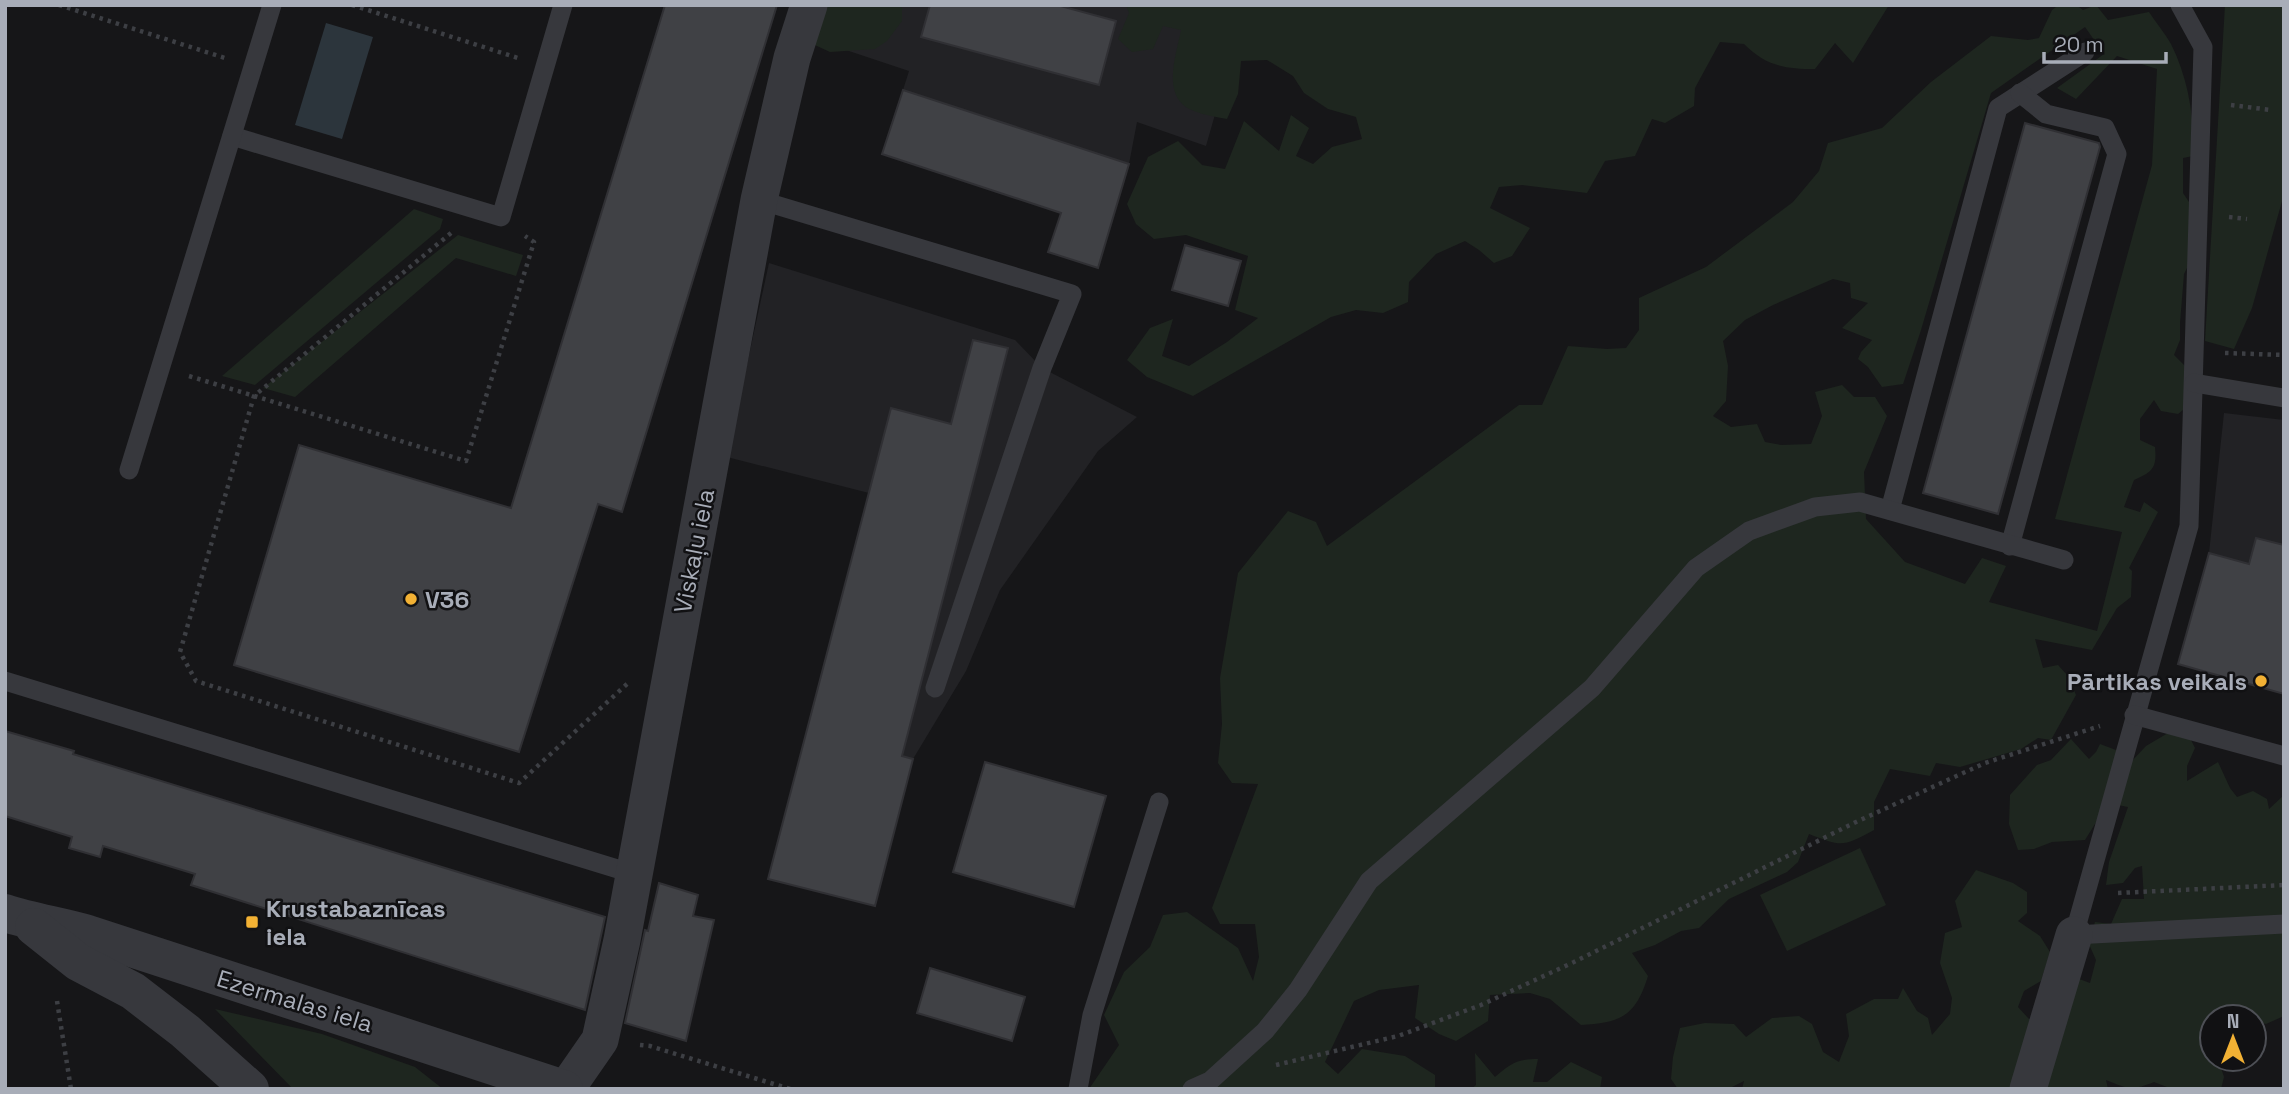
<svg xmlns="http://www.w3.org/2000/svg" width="2289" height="1094" font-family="'Space Grotesk',sans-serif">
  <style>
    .built { fill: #222225 }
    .green { fill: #1e261f; fill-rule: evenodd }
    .water { fill: #2c353c }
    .building { fill: #404145; stroke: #303034; stroke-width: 2 }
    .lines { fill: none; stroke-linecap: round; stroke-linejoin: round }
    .path { stroke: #3d3f44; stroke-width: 4.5; stroke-dasharray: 3.5 5; stroke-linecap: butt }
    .service { stroke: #37383d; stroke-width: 19 }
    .minor { stroke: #37383d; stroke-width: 37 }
    .tertiary { stroke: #37383d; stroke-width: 38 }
    .poi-dot { fill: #f2b134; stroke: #111113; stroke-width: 2.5 }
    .labels { text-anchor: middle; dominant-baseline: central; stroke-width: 5; stroke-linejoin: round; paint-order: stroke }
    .street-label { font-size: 24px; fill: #a8adb8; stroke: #111113 }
    .poi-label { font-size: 24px; font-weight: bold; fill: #a8adb8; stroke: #111113; text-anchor: start }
  </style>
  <rect width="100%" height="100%" fill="#161618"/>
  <g class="built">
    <polygon points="820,5 1145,5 1238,34 1206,146 1137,122 1129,164 903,90 909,71 810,38"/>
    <polygon points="769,263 1015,340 1042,368 1137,417 1098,451 1000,590 966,671 913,759 902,756 1008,349 973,340 951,424 891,408 869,493 727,457"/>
    <polygon points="2224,413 2284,420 2284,545 2256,538 2248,564 2209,553"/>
  </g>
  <g class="green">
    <polygon points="816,5 902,5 902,21 887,41 875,49 830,52 804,40"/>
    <path d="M 1126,5 L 1889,5 L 1853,63 L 1835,43 L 1815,69 C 1785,69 1766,66 1744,44 L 1720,42 L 1695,88 L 1694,106 L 1665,123 L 1652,119 L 1635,156 L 1605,161 L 1587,193 L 1522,185 L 1499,187 L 1490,208 L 1530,228 L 1512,256 L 1494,263 L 1479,250 L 1465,241 L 1436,254 L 1409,282 L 1408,302 L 1383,313 L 1356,310 L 1331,317 L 1193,396 L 1147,377 L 1127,360 L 1150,328 L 1173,319 L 1162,356 L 1189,366 L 1227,342 L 1258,318 L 1235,310 L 1248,256 L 1186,235 L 1154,239 L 1136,224 L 1127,204 L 1148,157 L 1178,141 L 1202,165 L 1225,169 L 1244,121 L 1279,151 L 1291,115 L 1309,128 L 1296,156 L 1313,164 L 1332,147 L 1362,139 L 1356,117 L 1328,109 L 1304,93 L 1293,76 L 1267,60 L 1241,61 L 1238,94 L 1227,119 C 1216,117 1204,115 1194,111 C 1160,98 1176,57 1181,30 L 1163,26 L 1153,49 L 1132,52 L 1118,39 L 1129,13 Z"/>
    <path d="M 2059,5 L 2076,5 L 2083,10 L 2096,5 L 2108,20 L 2149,12 C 2156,23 2165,33 2171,44 C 2188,78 2195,118 2193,156 L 2183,158 L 2183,193 L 2193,208 L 2193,256 L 2184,274 L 2180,323 L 2180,340 L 2174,355 L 2186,367 L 2189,405 L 2178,414 L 2161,411 L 2154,400 L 2140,419 L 2140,440 L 2155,447 C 2157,468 2153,472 2134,480 L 2124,507 L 2140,512 L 2144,502 L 2158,512 L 2129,568 L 2132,571 L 2131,597 L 2117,608 L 2092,650 L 2035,639 L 2043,668 L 2058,665 L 2068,676 L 2076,695 L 2051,740 L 2038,738 L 2021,749 L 1960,767 L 1936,763 L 1930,776 L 1890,769 L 1874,802 L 1874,830 C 1842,847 1843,847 1809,834 L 1798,862 L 1787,872 L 1729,899 L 1699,928 L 1681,931 L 1655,945 L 1632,953 L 1648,976 C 1636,1015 1622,1023 1581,1025 L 1550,999 L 1530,993 L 1490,995 L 1488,1021 L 1456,1041 L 1439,1034 L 1415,1018 L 1419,985 L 1379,990 L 1354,1001 L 1325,1062 L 1338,1074 L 1362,1049 L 1405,1056 L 1435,1075 L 1435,1089 L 1089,1089 L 1119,1045 L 1104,1015 L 1124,972 L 1150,947 L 1163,915 L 1187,912 L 1238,948 L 1253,981 L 1259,957 L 1255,924 L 1220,924 L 1212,908 L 1258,784 L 1232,783 L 1218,763 L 1222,724 L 1220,678 L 1238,573 L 1288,511 L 1316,522 L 1327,546 L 1519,405 L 1542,405 L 1568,346 L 1607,349 L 1626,348 L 1639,330 L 1639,298 L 1706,267 L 1793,202 L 1819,171 L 1828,143 L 1882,128 L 1931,82 L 1991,36 L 2028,40 L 2039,38 L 2052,10 ZM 2085,27 L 2104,54 L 2057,88 L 2076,99 L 2117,56 L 2157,69 L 2152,165 L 2055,519 L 2122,532 L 2097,631 L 1989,602 L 2006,566 L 1982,558 L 1965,584 L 1905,562 L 1866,519 L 1864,472 L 1887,416 L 1875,397 L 1854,397 L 1842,385 L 1815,392 L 1822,416 L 1811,444 L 1781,445 L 1765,442 L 1757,424 L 1731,427 L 1713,416 L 1726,401 L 1728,366 L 1723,341 L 1745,320 L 1773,305 L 1833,279 L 1850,283 L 1851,298 L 1868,303 L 1842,328 L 1872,340 L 1861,352 L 1858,359 L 1868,367 L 1882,387 L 1903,384 L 1921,330 L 1991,93 Z"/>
    <polygon points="2225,5 2284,5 2284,194 2252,308 2234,349 2205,341"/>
    <polygon points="414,209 443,219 440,229 255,385 222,376"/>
    <polygon points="458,235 523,255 516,276 456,258 295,397 263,388"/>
    <path d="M 2168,733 L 2189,736 L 2195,748 L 2187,766 L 2187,781 L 2218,762 L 2230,788 L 2237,797 L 2253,791 L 2267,799 L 2269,809 L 2284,795 L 2284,1016 L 2266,1024 L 2254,1022 L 2254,1017 L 2212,1017 L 2212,1059 L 2218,1059 L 2224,1077 L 2221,1089 L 2172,1089 L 2154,1082 C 2132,1091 2128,1089 2106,1080 L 2108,1089 L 1742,1089 L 1744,1081 L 1728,1089 L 1678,1089 L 1671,1079 L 1673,1057 L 1680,1028 L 1705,1023 L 1734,1024 L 1746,1037 L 1772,1018 L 1799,1016 L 1812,1024 L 1823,1052 L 1839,1062 L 1849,1036 L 1846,1014 L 1874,999 L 1898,999 L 1903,988 L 1917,1011 L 1928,1018 L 1932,1035 L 1950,1014 L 1952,998 L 1940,963 L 1945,933 L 1962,927 L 1955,901 L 1976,870 L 2013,883 L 2027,892 L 2027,913 L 2018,921 L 2040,936 L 2050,952 L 2041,981 L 2024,991 L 2018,1007 L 2029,1019 L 2043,1016 L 2074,977 L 2090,983 L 2096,960 L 2088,942 L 2095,922 L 2111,924 L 2122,899 L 2144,899 L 2142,866 L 2135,868 L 2123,883 L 2106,885 L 2109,862 L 2128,807 L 2108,803 L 2085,840 L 2052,842 L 2034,849 L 2018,850 L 2009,824 L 2010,795 L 2037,765 L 2051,760 L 2071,739 L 2089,759 L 2096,752 L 2100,744 L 2116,750 L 2130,763 L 2146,746 Z"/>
    <polygon points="1860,848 1886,905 1787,951 1760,895"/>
    <polygon points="215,1009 322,1034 415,1067 443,1089 293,1089"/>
    <path d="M 1475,1053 L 1495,1077 C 1511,1063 1517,1059 1538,1059 L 1533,1082 L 1547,1082 L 1571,1062 L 1602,1077 L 1600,1089 L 1471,1089 L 1476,1085 Z"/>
  </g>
  <polygon class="water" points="326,23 373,37 342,139 295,125"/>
  <g class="building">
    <polygon points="665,5 777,5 622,512 598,504 519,752 234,665 299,445 511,508"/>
    <polygon points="930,5 1057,5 1116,21 1099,85 921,37"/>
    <polygon points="903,90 1129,164 1098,268 1048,252 1061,213 882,154"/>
    <polygon points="2025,123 2099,143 2100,147 1998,514 1923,493"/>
    <polygon points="1185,245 1241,261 1228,306 1172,290"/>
    <polygon points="973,340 1008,348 902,756 913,759 875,906 768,879 891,408 951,424"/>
    <polygon points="2256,538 2284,545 2284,694 2178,664 2209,553 2249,564"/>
    <polygon points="5,731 74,751 73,754 605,917 585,1010 191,885 195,874 103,846 100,857 69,848 72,837 5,816"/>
    <polygon points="985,762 1106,796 1074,907 953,872"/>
    <polygon points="659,883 698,895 693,916 714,920 686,1041 625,1023 645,930 648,931"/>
    <polygon points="930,968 1025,997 1012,1041 917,1013"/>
  </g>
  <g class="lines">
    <g class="path">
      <polyline points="59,5 225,58"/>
      <polyline points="352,5 518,58"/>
      <polyline points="2231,105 2271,110"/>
      <polyline points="2229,217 2247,219"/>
      <polyline points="451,233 254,396 180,652 196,681 519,783 627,684"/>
      <polyline points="2225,353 2284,355"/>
      <polyline points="189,376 466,461 534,242 525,236"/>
      <polyline points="2118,893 2284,885"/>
      <polyline points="57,1001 71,1089"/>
      <polyline points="640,1045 650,1046 790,1089"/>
      <polyline points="1276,1065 1398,1036 1481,1005 1574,962 1856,822 1985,763 2100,726"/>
    </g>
    <g class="service">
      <polyline points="2180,5 2203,47 2189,526 2074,935 2284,924"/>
      <polyline points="232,136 501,217 563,5"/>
      <polyline points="759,200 1072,294 1042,368 935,688"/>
      <polyline points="2194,383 2284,398"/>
      <polyline points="129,470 272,5"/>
      <polyline points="1890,510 1998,108 2085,52"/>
      <polyline points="2010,546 2117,154 2105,128 2046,114 2020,93"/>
      <polyline points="5,681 634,874"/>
      <polyline points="2134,715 2284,756"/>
      <polyline points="1078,1089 1092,1015 1159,802"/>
      <polyline points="1192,1089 1210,1081 1265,1031 1298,990 1369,881 1592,688 1696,568 1749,531 1815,507 1860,502 2064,560"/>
    </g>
    <g class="minor">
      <polyline points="566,1089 600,1040 622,940 759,200 792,58 809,5"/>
      <polyline points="2028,1089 2074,935"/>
    </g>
    <g class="tertiary">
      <path d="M 5,913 C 32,922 61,926 88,934 C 246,987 406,1036 564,1089"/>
      <polyline points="34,927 78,962 133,991 185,1031 250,1089"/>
    </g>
  </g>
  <g class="poi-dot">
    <circle cx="411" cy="599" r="7"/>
    <circle cx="2261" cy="681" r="7"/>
    <rect x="245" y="915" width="14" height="14" rx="3.5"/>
  </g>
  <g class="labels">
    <g class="street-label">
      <text transform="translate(694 551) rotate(-79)">Viskaļu iela</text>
      <text transform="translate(295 1001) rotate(17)">Ezermalas iela</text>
    </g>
    <g class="poi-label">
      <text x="425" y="599">V36</text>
      <text x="2247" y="681" text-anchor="end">Pārtikas veikals</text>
      <text x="266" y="908">Krustabaznīcas<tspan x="266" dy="28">iela</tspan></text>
    </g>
  </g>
  <rect width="2289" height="1094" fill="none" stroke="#a8adb8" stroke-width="14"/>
  <g transform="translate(2233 1038)"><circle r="33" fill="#111113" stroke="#4d4f55" stroke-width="2"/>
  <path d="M0-5L12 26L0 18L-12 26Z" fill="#f2b134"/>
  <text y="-10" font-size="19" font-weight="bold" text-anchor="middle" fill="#a8adb8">N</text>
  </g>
  <path d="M2044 52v10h122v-10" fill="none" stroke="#a8adb8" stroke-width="3.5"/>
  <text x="2054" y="52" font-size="21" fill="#a8adb8" stroke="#111113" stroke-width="5" paint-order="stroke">20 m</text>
</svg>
